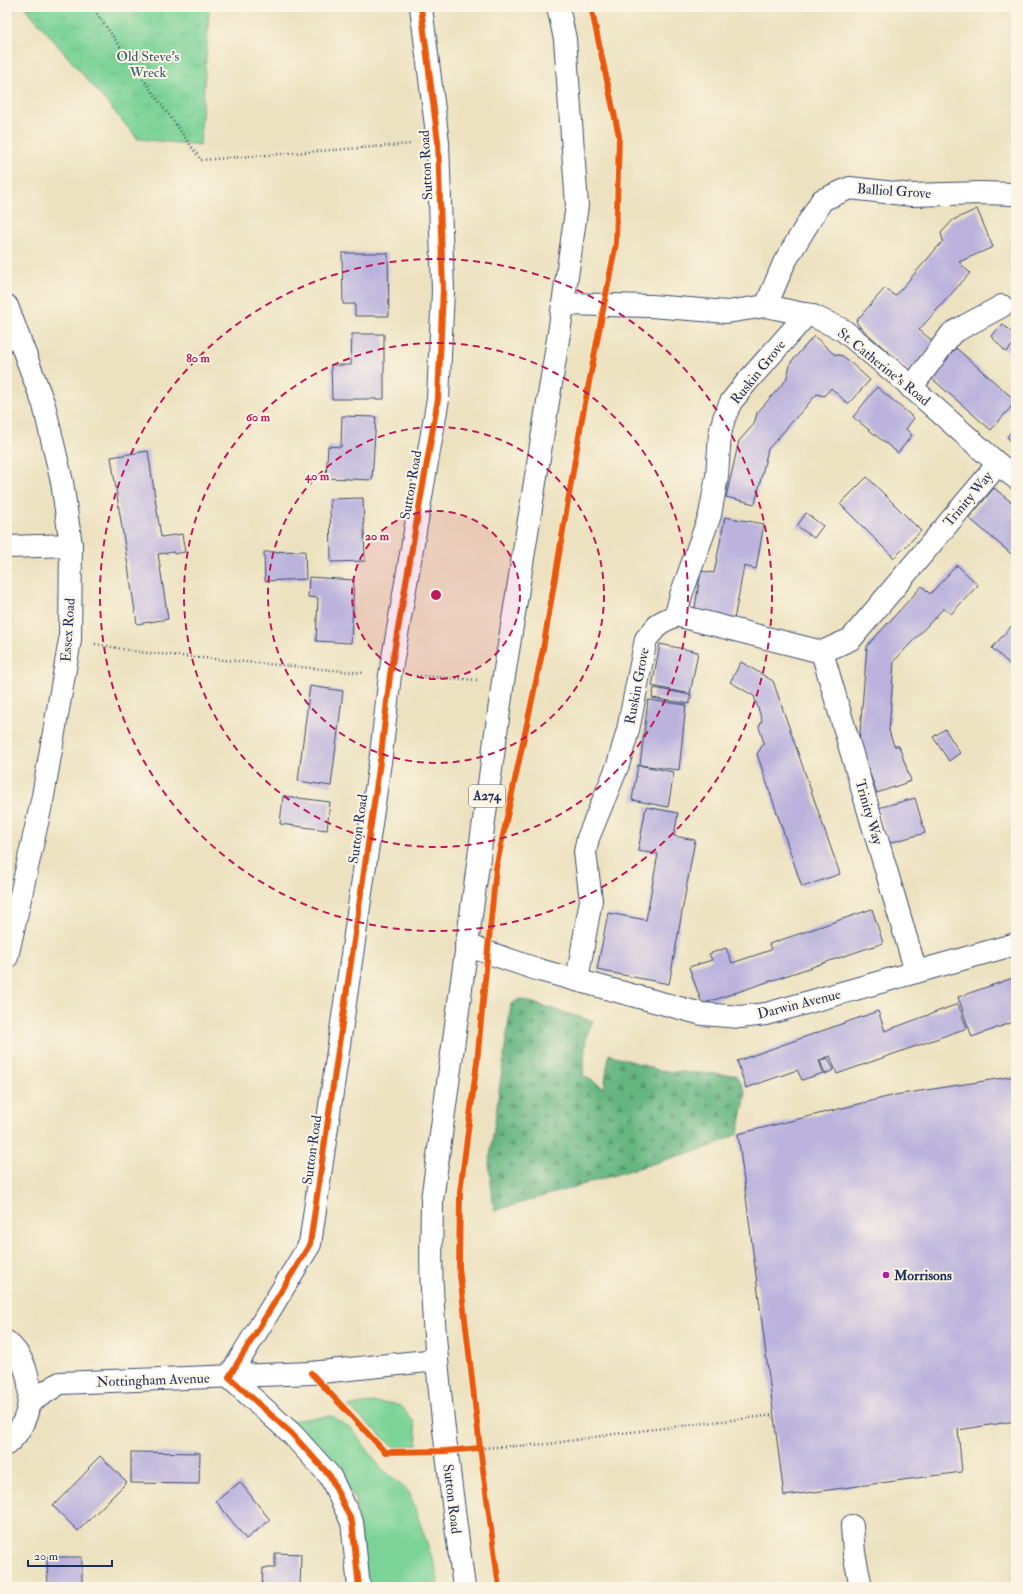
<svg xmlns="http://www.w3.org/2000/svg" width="1023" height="1594" font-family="'IM FELL Double Pica',serif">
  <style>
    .grass { fill: #7cd397; stroke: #4c817a }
    .forest { fill: url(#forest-firs); stroke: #40726f }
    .park { fill: url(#park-tufts); stroke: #4c817a }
    .building { fill: #bbb3dd }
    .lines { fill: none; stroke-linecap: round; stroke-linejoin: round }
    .minor-casing { stroke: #3a4a6d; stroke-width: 24 }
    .major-casing { stroke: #3a4a6d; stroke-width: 24 }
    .path { stroke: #3a4a6d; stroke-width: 2.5; stroke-dasharray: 1 3; stroke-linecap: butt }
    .minor { stroke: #fff; stroke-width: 22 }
    .major { stroke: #fff; stroke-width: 22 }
    .cycleway-casing { stroke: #fcf5e5; stroke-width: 8 }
    .cycleway { stroke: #e8590c; stroke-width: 6 }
    .ring { fill: none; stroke: #c2185b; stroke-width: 2; stroke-dasharray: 7 5 }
    .poi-dot { fill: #b5179e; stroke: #fcf5e5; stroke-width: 1.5 }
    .labels { text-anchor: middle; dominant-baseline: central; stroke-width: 4; stroke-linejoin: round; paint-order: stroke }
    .shield { fill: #fcf5e5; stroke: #5e6a86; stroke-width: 1 }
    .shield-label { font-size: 13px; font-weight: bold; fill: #1b2f5e }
    .park-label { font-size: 14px; fill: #33586c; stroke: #fcf5e5 }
    .street-label { font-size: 14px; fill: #1b2f5e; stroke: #fcf5e5 }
    .poi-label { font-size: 14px; font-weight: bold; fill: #1b2f5e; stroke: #fcf5e5; text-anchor: start }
    .centre { fill: #c2185b; stroke: #fcf5e5; stroke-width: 2 }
    .ring-label { font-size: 12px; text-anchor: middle; font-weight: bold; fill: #c2185b; stroke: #fcf5e5; stroke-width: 4; stroke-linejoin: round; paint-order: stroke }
  </style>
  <defs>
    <pattern id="forest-firs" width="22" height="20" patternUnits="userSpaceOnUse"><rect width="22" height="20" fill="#65b580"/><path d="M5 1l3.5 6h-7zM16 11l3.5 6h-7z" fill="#52946c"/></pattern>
    <pattern id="park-tufts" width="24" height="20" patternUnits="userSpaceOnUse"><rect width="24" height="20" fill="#7cd397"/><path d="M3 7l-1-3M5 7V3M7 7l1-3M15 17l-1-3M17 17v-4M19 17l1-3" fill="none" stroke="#6bb585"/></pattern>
  </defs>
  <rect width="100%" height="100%" fill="#fcf5e5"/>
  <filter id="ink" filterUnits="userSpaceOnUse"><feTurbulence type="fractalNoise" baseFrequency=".025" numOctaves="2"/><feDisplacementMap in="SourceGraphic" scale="8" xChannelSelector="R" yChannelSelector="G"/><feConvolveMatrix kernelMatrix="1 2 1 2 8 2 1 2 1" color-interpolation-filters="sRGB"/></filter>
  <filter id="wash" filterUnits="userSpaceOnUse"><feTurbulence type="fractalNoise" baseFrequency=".012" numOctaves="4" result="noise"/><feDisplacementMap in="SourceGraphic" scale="16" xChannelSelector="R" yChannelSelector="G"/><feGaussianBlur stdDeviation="0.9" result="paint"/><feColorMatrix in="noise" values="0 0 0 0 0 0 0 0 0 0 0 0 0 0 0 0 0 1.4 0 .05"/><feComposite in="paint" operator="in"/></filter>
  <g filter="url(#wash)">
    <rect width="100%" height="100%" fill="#ede2c0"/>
    <g class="grass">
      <polygon points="372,1403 389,1403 401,1406 414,1422 418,1444 395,1448 348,1406"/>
      <polygon points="332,1416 352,1429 380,1467 409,1492 436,1569 438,1587 367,1587 355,1499 334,1466 288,1421"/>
    </g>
    <polygon class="forest" points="520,999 593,1021 586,1037 583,1075 604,1088 609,1054 661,1071 736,1075 746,1093 738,1134 709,1147 494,1211 489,1164 511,1004"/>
    <polygon class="park" points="25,7 208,7 209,13 200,145 138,139"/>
    <g id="blocks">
      <g class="building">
        <polygon points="7,7 16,7 7,16"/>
        <polygon points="977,209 993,247 959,262 970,273 919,330 935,343 909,371 859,326 856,321 885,288 895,296 943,241 941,233 953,220"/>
        <polygon points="342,253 388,253 389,316 355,316 355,304 343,304"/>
        <polygon points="1003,324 1016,337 1016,342 1006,352 991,336"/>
        <polygon points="352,334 384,334 384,399 332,399 331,365 351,365"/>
        <polygon points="814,336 834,354 843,356 870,380 848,404 831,388 824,396 817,394 768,449 755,504 726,497 739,441 754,424 757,413 786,380 791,362"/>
        <polygon points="956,348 1016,401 991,430 930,377"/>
        <polygon points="877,387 914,418 906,429 912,435 898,453 853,417"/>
        <polygon points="342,416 376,417 372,480 326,478 328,446 341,447"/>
        <polygon points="1016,427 1016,445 1007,437"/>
        <polygon points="148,451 161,537 182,534 185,552 174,554 174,552 158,554 168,619 137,624 111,457"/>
        <polygon points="867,477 921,531 894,558 840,504"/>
        <polygon points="994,488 1016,506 1016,558 969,518"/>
        <polygon points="363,498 365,561 331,562 330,499"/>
        <polygon points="806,513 823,526 814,538 797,526"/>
        <polygon points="725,517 764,524 756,569 744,566 734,620 694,613 701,571 714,573"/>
        <polygon points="305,551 306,579 265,581 264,552"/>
        <polygon points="957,565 978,585 951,614 944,608 894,661 889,731 894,746 899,746 911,781 877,793 859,744 867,646 922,586 930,594"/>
        <polygon points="309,577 354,580 351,643 316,641 318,598 308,597"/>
        <polygon points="1016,621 1016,670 992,648"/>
        <polygon points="660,644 698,652 690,694 652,686"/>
        <polygon points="741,662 773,681 840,874 802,887 757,754 764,743 759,727 762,720 754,696 730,682"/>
        <polygon points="310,686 343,691 331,786 298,781"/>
        <polygon points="654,688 691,695 689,704 652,698"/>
        <polygon points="648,700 686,705 679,770 640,765"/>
        <polygon points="945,729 960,753 949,761 933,737"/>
        <polygon points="638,765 674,772 668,807 632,800"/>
        <polygon points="283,796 330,802 327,830 280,824"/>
        <polygon points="915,798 925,833 889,843 878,808"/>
        <polygon points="646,807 678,813 674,836 695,840 669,984 597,970 608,913 646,920 658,854 638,851"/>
        <polygon points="872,909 883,943 702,1004 689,967 712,960 709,954 726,948 732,963 771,950 769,944"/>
        <polygon points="1013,978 1016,984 1016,1021 972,1037 958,997"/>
        <polygon points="958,1004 967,1028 837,1074 830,1056 819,1060 823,1073 802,1080 797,1070 746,1088 737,1061 878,1011 885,1031"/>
        <polygon points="828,1058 834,1070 825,1074 820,1061"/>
        <polygon points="1016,1076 1016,1421 958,1430 962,1472 784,1496 738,1134 895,1095"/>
        <polygon points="131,1452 200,1453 199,1484 131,1483"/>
        <polygon points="100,1456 127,1482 78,1531 53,1506 89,1469 88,1468"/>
        <polygon points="240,1482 270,1520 246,1539 216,1501"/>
        <polygon points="275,1553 301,1554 300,1587 262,1587 263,1568 275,1568"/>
        <polygon points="47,1557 82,1557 82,1587 48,1587"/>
      </g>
    </g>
  </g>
  <g filter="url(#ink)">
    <use href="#blocks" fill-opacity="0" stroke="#3a4a6d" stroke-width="1"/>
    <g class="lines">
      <g class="minor-casing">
        <g id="minor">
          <polyline points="563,304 651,306 727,312 766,306 813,316 843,330 901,378 998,464 1016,478"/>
          <polyline points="7,306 44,405 62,482 71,545 70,640 43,796 7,957"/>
          <polyline points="766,306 784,263 822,200 850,188 912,195 982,193 1012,194 1016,193"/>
          <polyline points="911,388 952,333 1002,306"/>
          <polyline points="7,547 71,545"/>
          <polyline points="676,615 822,652 851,639 998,464"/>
          <polyline points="822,652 916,972"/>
          <polyline points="466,945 539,970 702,1014 740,1017 766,1014 1016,944"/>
          <polyline points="577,980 591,900 585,852 588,838 618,765 628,730 646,639 660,623 676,615 681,595 710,515 717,476 720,434 724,418 731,402 746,383 807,314"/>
          <path d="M 7,1342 C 37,1368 37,1418 7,1444"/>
          <polyline points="30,1402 60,1383 311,1373 437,1360"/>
          <polyline points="852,1526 854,1553 861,1587"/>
          <polyline points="359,1587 352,1522 330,1476 292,1434 229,1377 310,1244 381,755 390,675 438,399 443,290 438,142 421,7"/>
        </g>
      </g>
      <g class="major-casing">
        <path id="major" d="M 464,1587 C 451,1488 437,1388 432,1288 C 430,1259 432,1229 432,1200 L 503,682 L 559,333 L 577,205 L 565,39 L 558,7"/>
      </g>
      <g class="path">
        <polyline points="92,7 201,160 412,144"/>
        <polyline points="95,644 139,652 365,673"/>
        <polyline points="416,676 478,680"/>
        <polyline points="480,1448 549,1444 614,1434 774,1415"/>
      </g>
      <use href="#minor" class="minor"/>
      <use href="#major" class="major"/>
      <g class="cycleway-casing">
        <g id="cycleway">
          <polyline points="311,1373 385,1452 446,1451 480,1448"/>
          <polyline points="359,1587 352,1522 330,1476 292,1434 229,1377 310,1244 381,755 390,675 438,399 443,290 438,142 421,7"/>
          <polyline points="499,1587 480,1448 459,1267 460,1192 477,1062 496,868 543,649 581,424 616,243 619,136 591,7"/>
        </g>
      </g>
      <use href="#cycleway" class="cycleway"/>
    </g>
  </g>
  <circle cx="436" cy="595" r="84" fill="#c2185b" fill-opacity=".12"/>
  <g class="ring">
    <circle cx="436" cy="595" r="84"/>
    <circle cx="436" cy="595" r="168"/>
    <circle cx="436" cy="595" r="252"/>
    <circle cx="436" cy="595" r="336"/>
  </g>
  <circle class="poi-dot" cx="886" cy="1275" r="4"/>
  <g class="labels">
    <rect class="shield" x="469" y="785" width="36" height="22" rx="3"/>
    <g class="shield-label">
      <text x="487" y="796">A274</text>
    </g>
    <g class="park-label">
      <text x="148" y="56">Old Steve's<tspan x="148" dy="16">Wreck</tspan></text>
    </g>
    <g class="street-label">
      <text transform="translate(426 165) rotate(-93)">Sutton Road</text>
      <text transform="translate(894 191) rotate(4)">Balliol Grove</text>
      <text transform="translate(884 367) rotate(39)">St. Catherine's Road</text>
      <text transform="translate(758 372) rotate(-51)">Ruskin Grove</text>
      <text transform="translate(411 485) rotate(-80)">Sutton Road</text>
      <text transform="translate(968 499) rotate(-50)">Trinity Way</text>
      <text transform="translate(68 630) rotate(-86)">Essex Road</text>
      <text transform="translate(637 686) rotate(-79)">Ruskin Grove</text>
      <text transform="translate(869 812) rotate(74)">Trinity Way</text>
      <text transform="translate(358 829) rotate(-82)">Sutton Road</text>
      <text transform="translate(799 1004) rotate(-14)">Darwin Avenue</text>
      <text transform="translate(312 1150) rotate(-82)">Sutton Road</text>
      <text transform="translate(153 1380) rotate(-2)">Nottingham Avenue</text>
      <text transform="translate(452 1499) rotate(83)">Sutton Road</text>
    </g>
    <g class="poi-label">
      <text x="894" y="1275">Morrisons</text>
    </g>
  </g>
  <circle cx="436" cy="595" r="6" class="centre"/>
  <g class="ring-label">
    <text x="198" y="362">80 m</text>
    <text x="258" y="421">60 m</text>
    <text x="317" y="480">40 m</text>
    <text x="377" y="540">20 m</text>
  </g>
  <rect width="1023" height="1594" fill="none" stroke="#fcf5e5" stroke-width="24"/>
  <path d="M28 1560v6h84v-6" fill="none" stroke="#1b2f5e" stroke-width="2"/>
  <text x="34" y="1560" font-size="12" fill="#1b2f5e" stroke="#fcf5e5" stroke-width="3" paint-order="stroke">20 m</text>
</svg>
